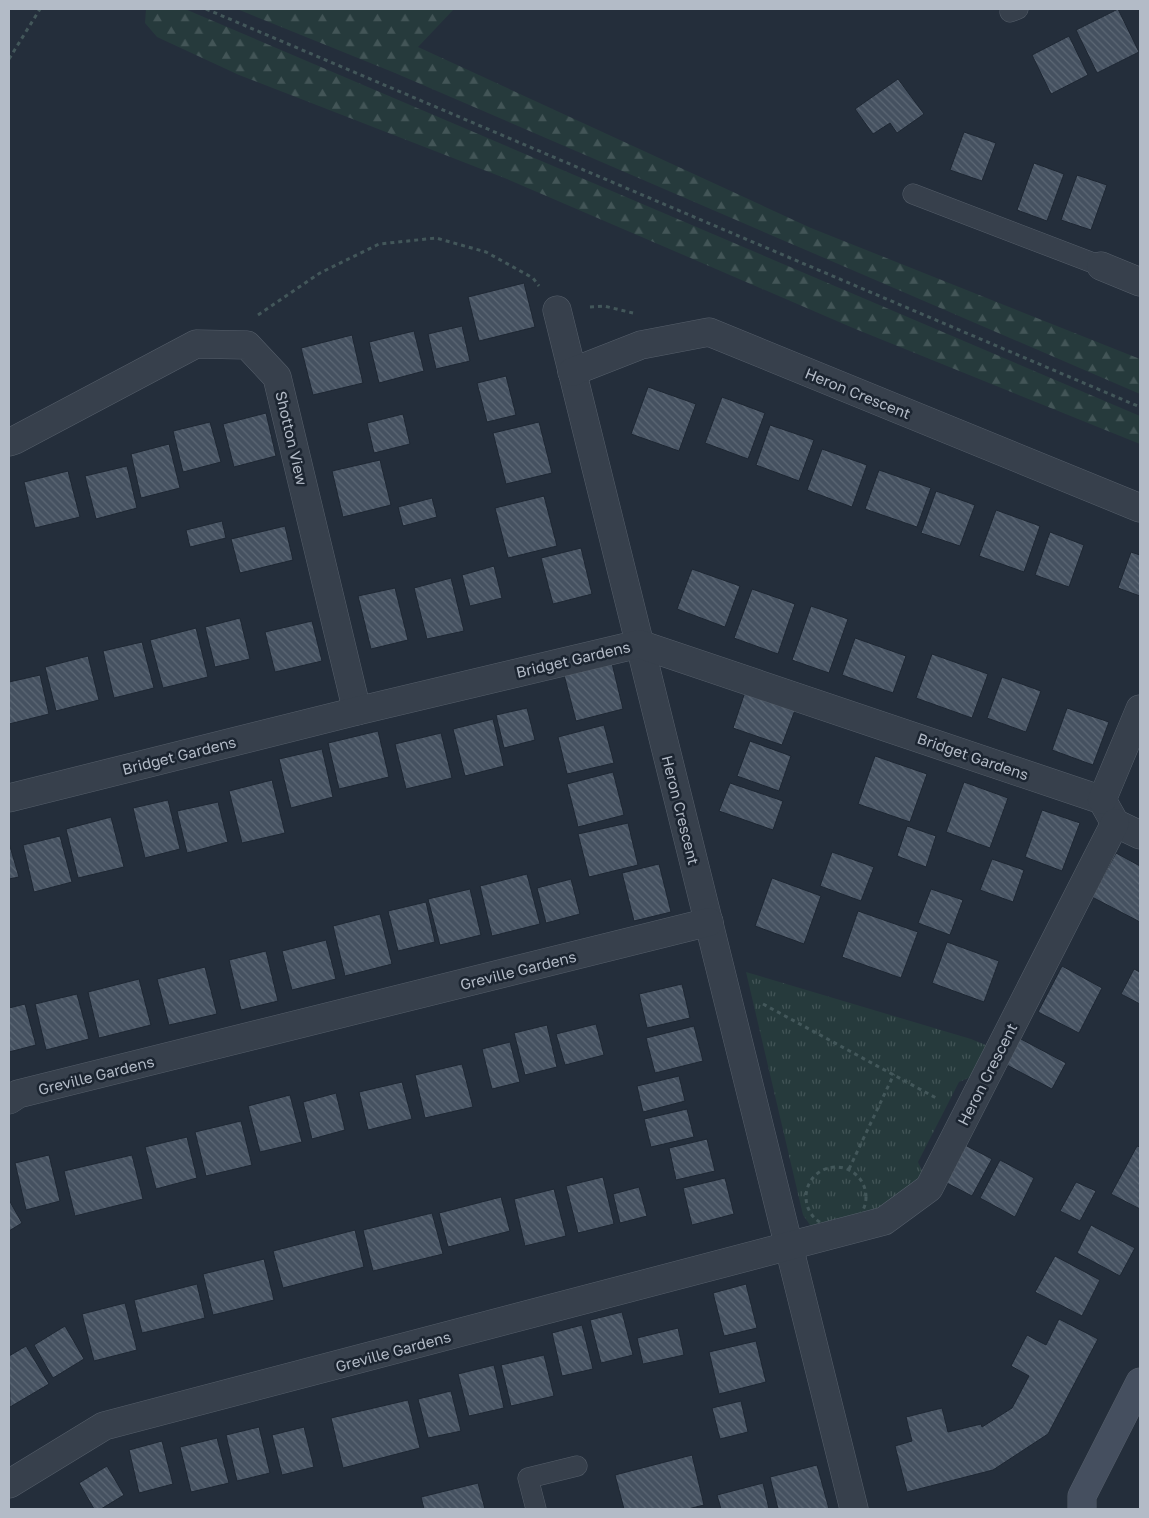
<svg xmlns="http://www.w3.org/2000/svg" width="1149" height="1518" font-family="'Golos Text',sans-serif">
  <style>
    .forest { fill: url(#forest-firs) }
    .park { fill: url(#park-tufts) }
    .building { fill: url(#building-back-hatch); stroke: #1e2733 }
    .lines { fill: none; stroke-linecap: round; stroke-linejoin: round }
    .lane-casing { stroke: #555e6a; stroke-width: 21 }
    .street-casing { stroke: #555e6a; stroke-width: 29 }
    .secondary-casing { stroke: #555e6a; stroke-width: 29 }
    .path { stroke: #43575a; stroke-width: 3; stroke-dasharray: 4 4; stroke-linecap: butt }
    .lane { stroke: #37404c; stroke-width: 20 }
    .street { stroke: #37404c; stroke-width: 28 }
    .secondary { stroke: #454f5f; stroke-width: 28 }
    .labels { text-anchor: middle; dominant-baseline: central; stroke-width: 5; stroke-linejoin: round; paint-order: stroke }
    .street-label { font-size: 15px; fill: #b3bbc7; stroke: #1c2531 }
  </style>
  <defs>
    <pattern id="forest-firs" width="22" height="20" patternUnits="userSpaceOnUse" patternTransform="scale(1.25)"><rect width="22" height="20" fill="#263a3c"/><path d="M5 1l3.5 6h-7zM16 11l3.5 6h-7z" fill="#435557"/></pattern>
    <pattern id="park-tufts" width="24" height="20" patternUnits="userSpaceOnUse" patternTransform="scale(1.25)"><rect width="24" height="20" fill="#263a3c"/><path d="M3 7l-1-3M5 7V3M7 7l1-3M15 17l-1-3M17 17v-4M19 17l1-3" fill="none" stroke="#435557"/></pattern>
    <pattern id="building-back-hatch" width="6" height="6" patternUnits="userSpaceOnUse" patternTransform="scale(1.25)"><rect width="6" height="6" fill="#455160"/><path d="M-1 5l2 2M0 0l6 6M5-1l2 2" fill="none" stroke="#5d6875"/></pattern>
  </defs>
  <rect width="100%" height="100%" fill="#242e3b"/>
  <g class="forest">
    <polygon points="146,9 185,9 1140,416 1140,444 853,328 507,179 239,75 157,37 145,23"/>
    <polygon points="237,9 454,9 418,47 811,228 1140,359 1140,394 395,73"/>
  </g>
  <polygon class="park" points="746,972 971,1039 993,1048 980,1073 959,1082 918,1162 927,1182 884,1221 819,1232 810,1225 803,1215"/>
  <g class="building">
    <polygon points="1118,9 1139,52 1097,73 1076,30"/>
    <polygon points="1069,36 1088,75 1051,94 1032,55"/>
    <polygon points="898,79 924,114 897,133 890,123 873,134 855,109"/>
    <polygon points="964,132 996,143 982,181 950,170"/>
    <polygon points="1034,163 1064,174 1047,221 1017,210"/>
    <polygon points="1077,175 1107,185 1091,230 1061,220"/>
    <polygon points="524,283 535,327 479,341 468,297"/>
    <polygon points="462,326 470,361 436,369 428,334"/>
    <polygon points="414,331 424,371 379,383 369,342"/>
    <polygon points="352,335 363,383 313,395 301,348"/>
    <polygon points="506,376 516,415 487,422 477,383"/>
    <polygon points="648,387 696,404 679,451 631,434"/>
    <polygon points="722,397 765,413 748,459 705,443"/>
    <polygon points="266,413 276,456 234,467 223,424"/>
    <polygon points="403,414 410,444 374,453 367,423"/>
    <polygon points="210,422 221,462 183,472 173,431"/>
    <polygon points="539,422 552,473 506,484 493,433"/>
    <polygon points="770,425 814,440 799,481 756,465"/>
    <polygon points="169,444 180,488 141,498 131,454"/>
    <polygon points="822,449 867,465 852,507 807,490"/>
    <polygon points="380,460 391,505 343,517 332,471"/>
    <polygon points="127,466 137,508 96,519 85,476"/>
    <polygon points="879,470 931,488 917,527 865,509"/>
    <polygon points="68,471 80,517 35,528 24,482"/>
    <polygon points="936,491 975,505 960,546 921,533"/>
    <polygon points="544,496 557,546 508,558 495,508"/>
    <polygon points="432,498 437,517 403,526 398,507"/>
    <polygon points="996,510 1040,526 1024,572 979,556"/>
    <polygon points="222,521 226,538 190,547 186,530"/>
    <polygon points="285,526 293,560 240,573 231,539"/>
    <polygon points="1050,532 1084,545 1069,587 1035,575"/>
    <polygon points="581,548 592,594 553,604 541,558"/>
    <polygon points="1131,552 1140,555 1140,596 1118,588"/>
    <polygon points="494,566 502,598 470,606 462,575"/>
    <polygon points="692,569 740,586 725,627 677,609"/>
    <polygon points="451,578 464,631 427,639 414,588"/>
    <polygon points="395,588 408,640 371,649 358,596"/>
    <polygon points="752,589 795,604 778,654 734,638"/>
    <polygon points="811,606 848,619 829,673 792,660"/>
    <polygon points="240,618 250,659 215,667 205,627"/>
    <polygon points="312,621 322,661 275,672 265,632"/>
    <polygon points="196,628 208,677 163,688 150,640"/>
    <polygon points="855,638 906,656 893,693 842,675"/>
    <polygon points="142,642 154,688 114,698 103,651"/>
    <polygon points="932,654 988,674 972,718 916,698"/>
    <polygon points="88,656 99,700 56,711 45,667"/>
    <polygon points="611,659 623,709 576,721 563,671"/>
    <polygon points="40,675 49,714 9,724 9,682"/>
    <polygon points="1002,677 1041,691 1026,732 987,718"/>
    <polygon points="745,692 795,710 782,745 733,728"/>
    <polygon points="527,708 535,740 504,748 496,715"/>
    <polygon points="1067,708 1109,722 1093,765 1052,750"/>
    <polygon points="493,719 504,766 465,776 453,729"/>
    <polygon points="604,725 614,763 567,774 558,737"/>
    <polygon points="378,731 389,777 339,789 328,743"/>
    <polygon points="441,733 452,778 406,789 395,744"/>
    <polygon points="750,741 791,756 779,791 737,776"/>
    <polygon points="322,749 333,797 291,808 279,759"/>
    <polygon points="875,756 927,774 910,822 858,804"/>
    <polygon points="613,772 624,815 578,827 567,784"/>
    <polygon points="272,780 285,833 242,843 229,791"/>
    <polygon points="964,782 1008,798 990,848 946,832"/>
    <polygon points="730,783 783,801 773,830 719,811"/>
    <polygon points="168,800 180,849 145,858 133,808"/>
    <polygon points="218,802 228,842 187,853 177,811"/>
    <polygon points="1042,810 1080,823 1062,871 1025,857"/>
    <polygon points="111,817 124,867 78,878 66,829"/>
    <polygon points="628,823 638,865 589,877 578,834"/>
    <polygon points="907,826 936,836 926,867 897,856"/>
    <polygon points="60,836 72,882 34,892 23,845"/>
    <polygon points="9,843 19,877 9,879"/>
    <polygon points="832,852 874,867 861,901 820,886"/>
    <polygon points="1116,853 1140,866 1140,922 1092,897"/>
    <polygon points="992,859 1024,870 1013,902 980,890"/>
    <polygon points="659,864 671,912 634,921 622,873"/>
    <polygon points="527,874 540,924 492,936 480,886"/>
    <polygon points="772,878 821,896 804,944 755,926"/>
    <polygon points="571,879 580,914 546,923 537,888"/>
    <polygon points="470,889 481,935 440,945 428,899"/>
    <polygon points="931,889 963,900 950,935 918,923"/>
    <polygon points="426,902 435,942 398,951 388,911"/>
    <polygon points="858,911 918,932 901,978 842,957"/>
    <polygon points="380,914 392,964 345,976 333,926"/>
    <polygon points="326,940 336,979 292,990 282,951"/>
    <polygon points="947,942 999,961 984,1002 932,983"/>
    <polygon points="266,951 278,1001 241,1010 229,960"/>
    <polygon points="1062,966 1102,988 1079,1033 1038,1012"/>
    <polygon points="205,967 217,1014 169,1025 157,979"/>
    <polygon points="1134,969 1140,972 1140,1004 1121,994"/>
    <polygon points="139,979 151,1025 99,1038 88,992"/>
    <polygon points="682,984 690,1018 647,1028 639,994"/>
    <polygon points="77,994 89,1039 46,1050 35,1004"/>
    <polygon points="25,1004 36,1045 9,1052 9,1008"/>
    <polygon points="596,1024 604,1055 565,1065 556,1034"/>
    <polygon points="547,1025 557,1067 525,1075 514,1033"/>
    <polygon points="694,1026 703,1061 655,1073 646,1038"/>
    <polygon points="1019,1038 1066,1063 1052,1089 1005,1064"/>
    <polygon points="510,1042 520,1082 492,1089 482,1049"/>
    <polygon points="462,1064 473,1107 425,1118 415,1075"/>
    <polygon points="679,1076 685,1101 643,1112 637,1086"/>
    <polygon points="402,1082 412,1119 368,1130 359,1092"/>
    <polygon points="336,1093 345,1130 312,1139 303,1102"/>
    <polygon points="290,1095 302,1142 260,1152 248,1106"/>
    <polygon points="687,1109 694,1137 651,1147 644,1119"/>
    <polygon points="241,1121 252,1165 206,1176 195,1132"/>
    <polygon points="187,1137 197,1178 156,1189 145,1147"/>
    <polygon points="707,1139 715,1171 676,1180 669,1148"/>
    <polygon points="963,1144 992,1159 972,1196 943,1181"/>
    <polygon points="1137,1146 1140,1147 1140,1209 1111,1194"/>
    <polygon points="49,1155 60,1201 26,1210 15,1163"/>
    <polygon points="132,1155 143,1199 75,1216 64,1171"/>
    <polygon points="1000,1160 1034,1178 1015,1217 980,1198"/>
    <polygon points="603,1177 614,1224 578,1233 566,1186"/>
    <polygon points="725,1178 734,1214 692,1225 683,1188"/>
    <polygon points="1076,1182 1096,1191 1080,1221 1060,1211"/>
    <polygon points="639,1187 647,1216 620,1223 613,1194"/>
    <polygon points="554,1189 566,1236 525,1246 514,1199"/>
    <polygon points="501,1197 510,1231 448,1247 439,1213"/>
    <polygon points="9,1200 22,1223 9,1231"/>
    <polygon points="432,1213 443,1254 373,1271 363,1230"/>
    <polygon points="1091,1225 1135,1248 1120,1276 1077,1253"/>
    <polygon points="355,1230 364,1267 283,1288 273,1251"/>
    <polygon points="1055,1256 1100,1280 1082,1316 1035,1292"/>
    <polygon points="264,1259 274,1300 213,1315 203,1274"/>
    <polygon points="197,1284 205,1318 142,1333 134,1300"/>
    <polygon points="746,1284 757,1328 724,1336 713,1293"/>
    <polygon points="125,1303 137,1350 94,1361 82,1314"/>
    <polygon points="622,1312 633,1355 601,1363 590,1320"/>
    <polygon points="1059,1319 1098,1339 1048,1434 993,1470 907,1492 895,1446 912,1441 906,1417 942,1408 948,1432 981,1424 982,1427 1012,1408 1029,1376 1011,1366 1027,1335 1046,1345"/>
    <polygon points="582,1325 593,1369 562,1376 552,1333"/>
    <polygon points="65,1326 84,1359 53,1378 34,1345"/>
    <polygon points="678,1328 684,1355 643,1364 637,1338"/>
    <polygon points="756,1341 766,1382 719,1394 709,1352"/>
    <polygon points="26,1346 49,1384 10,1407 9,1356"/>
    <polygon points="544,1355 554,1396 511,1406 501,1365"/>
    <polygon points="494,1365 504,1408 469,1416 458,1374"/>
    <polygon points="451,1391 461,1431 428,1438 418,1399"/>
    <polygon points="408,1400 420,1448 343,1468 331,1418"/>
    <polygon points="741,1401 748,1432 720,1439 712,1408"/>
    <polygon points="259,1427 270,1473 237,1481 226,1435"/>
    <polygon points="304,1427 314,1467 282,1475 272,1435"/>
    <polygon points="217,1438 229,1483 191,1492 180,1447"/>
    <polygon points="162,1441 173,1484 139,1493 129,1450"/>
    <polygon points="692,1455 704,1505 688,1509 624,1509 615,1475"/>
    <polygon points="817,1465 829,1509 778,1509 770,1477"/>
    <polygon points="107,1466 124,1495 101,1509 94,1509 79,1483"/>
    <polygon points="478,1483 485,1509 424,1509 421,1497"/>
    <polygon points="763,1483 769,1509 721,1509 717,1495"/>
  </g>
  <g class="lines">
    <g class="lane-casing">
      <g id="lane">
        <polyline points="1010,12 1018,9"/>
        <polyline points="913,194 1101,266"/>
        <polyline points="536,1509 528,1478 577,1466"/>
      </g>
    </g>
    <g class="street-casing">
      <g id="street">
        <polyline points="1101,266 1140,282"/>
        <polyline points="557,310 854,1509"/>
        <polyline points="572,372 641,345 709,332 1140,508"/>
        <polyline points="9,442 15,440 196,344 247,345 277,377 357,711"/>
        <polyline points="9,798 357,711 639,644 1102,800 1115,823 1140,835"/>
        <polyline points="1102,800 1140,709"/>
        <polyline points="9,1100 18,1094 709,922"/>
        <polyline points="9,1484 104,1426 884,1221 929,1188 1115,823"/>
      </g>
    </g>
    <g class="secondary-casing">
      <polyline id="secondary" points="1082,1509 1082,1496 1140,1382"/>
    </g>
    <g class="path">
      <polyline points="206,9 1140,407"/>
      <polyline points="9,59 40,9"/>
      <polyline points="590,307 604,306 633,313"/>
      <polyline points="258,315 320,273 379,244 436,238 486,252 533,278 539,286"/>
      <polyline points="763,1004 938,1099"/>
      <circle cx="836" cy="1197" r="30"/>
      <polyline points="849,1169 894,1074"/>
    </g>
    <use href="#lane" class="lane"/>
    <use href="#street" class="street"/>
    <use href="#secondary" class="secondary"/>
  </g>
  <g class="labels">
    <g class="street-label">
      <text transform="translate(858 393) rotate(22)">Heron Crescent</text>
      <text transform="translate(292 438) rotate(77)">Shotton View</text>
      <text transform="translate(573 659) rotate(-13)">Bridget Gardens</text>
      <text transform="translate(179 755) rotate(-14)">Bridget Gardens</text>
      <text transform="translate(973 756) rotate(19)">Bridget Gardens</text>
      <text transform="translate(681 810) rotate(76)">Heron Crescent</text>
      <text transform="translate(518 970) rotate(-14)">Greville Gardens</text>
      <text transform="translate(987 1074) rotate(-63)">Heron Crescent</text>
      <text transform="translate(96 1075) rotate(-14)">Greville Gardens</text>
      <text transform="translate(393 1351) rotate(-15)">Greville Gardens</text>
    </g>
  </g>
  <rect width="1149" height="1518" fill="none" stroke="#b3bbc7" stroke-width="20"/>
</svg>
